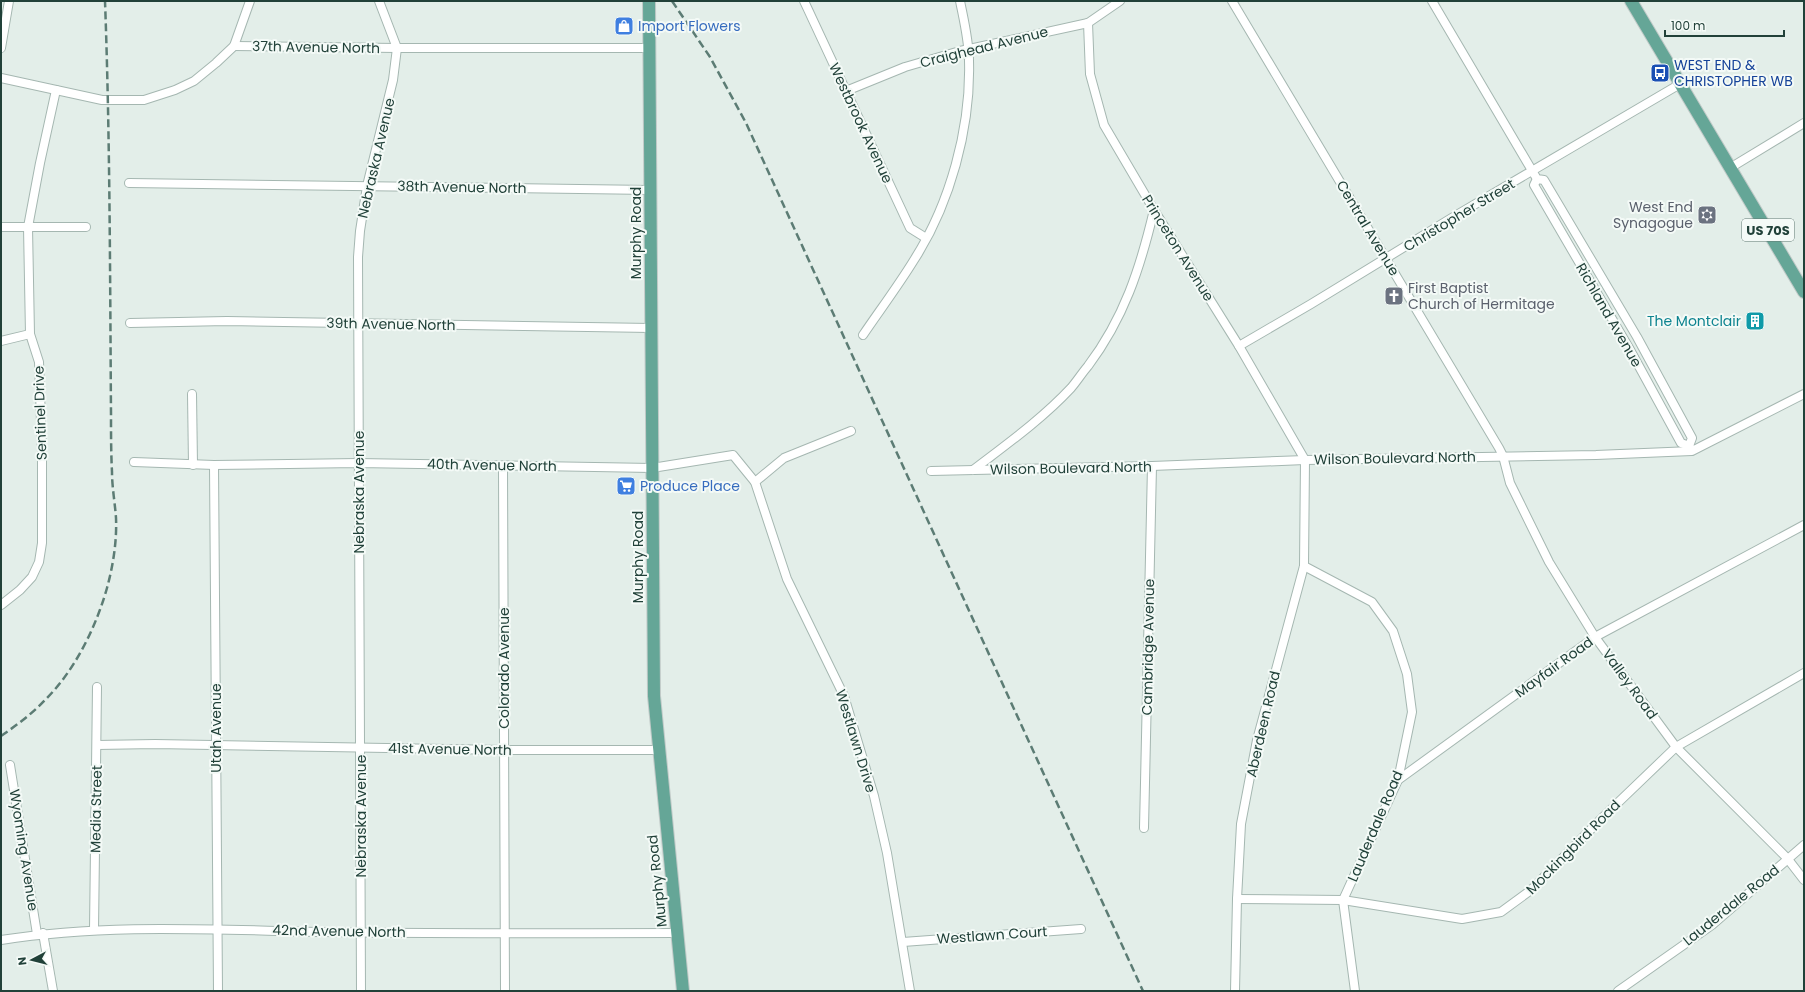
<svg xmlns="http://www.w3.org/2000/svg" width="1805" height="992" font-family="Poppins,sans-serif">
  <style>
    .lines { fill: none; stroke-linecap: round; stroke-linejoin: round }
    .minor-casing { stroke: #a5b7b1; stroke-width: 10 }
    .primary-casing { stroke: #c1cac8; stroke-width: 14 }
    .minor { stroke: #fff; stroke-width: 8 }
    .primary { stroke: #65a697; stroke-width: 12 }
    .rail { stroke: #5c7c74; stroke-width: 2.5; stroke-dasharray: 8 4; stroke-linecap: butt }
    .labels { text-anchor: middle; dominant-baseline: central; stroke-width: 4; stroke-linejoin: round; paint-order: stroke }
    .shield { fill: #f4faf7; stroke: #607872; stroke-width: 1 }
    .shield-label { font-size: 13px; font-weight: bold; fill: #214139 }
    .shop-label { font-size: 14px; fill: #366cbe; stroke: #f4faf7; text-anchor: start }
    .street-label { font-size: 14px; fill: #214139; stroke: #f4faf7 }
    .transit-label { font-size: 14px; fill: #164399; stroke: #f4faf7; text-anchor: start }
    .worship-label { font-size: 14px; fill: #5b616d; stroke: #f4faf7; text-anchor: end }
    .culture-label { font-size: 14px; fill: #0d838f; stroke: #f4faf7; text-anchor: end }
  </style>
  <rect width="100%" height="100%" fill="#e3eee9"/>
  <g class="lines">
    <g class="minor-casing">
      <g id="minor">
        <polyline points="804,1 910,228 926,238"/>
        <polyline points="1232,1 1499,448 1503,456 1510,483 1549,562 1595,637 1676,747 1787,858 1804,880"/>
        <polyline points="1432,1 1537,179 1544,180 1637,337 1692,438 1689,446"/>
        <polyline points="1088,23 1090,74 1104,125 1154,210 1239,346 1305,460 1304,566 1257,740 1241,824 1237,899 1235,991"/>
        <polyline points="234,46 397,48 650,48"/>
        <polyline points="1,48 9,1"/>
        <polyline points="1,78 102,100 144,100 175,90 194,81 216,63 234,46 250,1"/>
        <polyline points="846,91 905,67 960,51 1088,23 1120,1"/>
        <polyline points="1730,168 1804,123"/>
        <polyline points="1537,179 1534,185 1629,348 1681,443 1689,446 1691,449"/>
        <polyline points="129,183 651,190"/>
        <polyline points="1,227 86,227"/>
        <polyline points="130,323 227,321 651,328"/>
        <path d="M 863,335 C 880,310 898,286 914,260 C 950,204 971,128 969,61 C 969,41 964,21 960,1"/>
        <polyline points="1,341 30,334"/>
        <polyline points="1239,346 1311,304 1455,216 1680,84"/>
        <polyline points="192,394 193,465"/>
        <polyline points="134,462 214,465 358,463 652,468 733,455 755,482 787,579 844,696 874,796 887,853 910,991"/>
        <polyline points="214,465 218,991"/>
        <polyline points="503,466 505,991"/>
        <path d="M 973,470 C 1007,444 1042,419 1071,388 C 1077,381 1082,373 1088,366 C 1124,318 1140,269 1154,210"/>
        <polyline points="931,471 1152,466 1305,460 1596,455 1692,451 1804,394"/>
        <polyline points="755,482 784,458 851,431"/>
        <polyline points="1304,566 1372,602 1393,631 1407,674 1412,712 1398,780 1343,900 1355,991"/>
        <polyline points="1,605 20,590 32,577 39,562 42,543 42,452 39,362 30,334 28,227 40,163 56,90"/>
        <polyline points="97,745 155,744 505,750 658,750"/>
        <polyline points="10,765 37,934"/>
        <polyline points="1398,780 1595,637 1804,525"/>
        <polyline points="1144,828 1152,466"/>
        <polyline points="1237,899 1343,900 1462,919 1501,912 1531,890 1602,818 1676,747 1804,673"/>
        <polyline points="94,930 97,687"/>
        <polyline points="43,933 53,991"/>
        <path d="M 1,940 C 107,923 216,930 323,932 C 441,934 559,933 677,933"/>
        <polyline points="903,942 1081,929"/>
        <polyline points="361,991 358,257 360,231 367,186 393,80 397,48 379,1"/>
        <polyline points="1618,991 1712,925 1804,845"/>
      </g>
    </g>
    <g class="primary-casing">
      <g id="primary">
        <polyline points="649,1 654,696 683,991"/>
        <polyline points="1631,1 1804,292"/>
      </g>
    </g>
    <use href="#minor" class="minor"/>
    <use href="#primary" class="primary"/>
    <g class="rail">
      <polyline points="672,1 710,57 746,123 1143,991"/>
      <path d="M 1,736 C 17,725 33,713 46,699 C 75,670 96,627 107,588 C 113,566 117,541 116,518 C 115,503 112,487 112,472 C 111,453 111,433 111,414 C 110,276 110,138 105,1"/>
    </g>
  </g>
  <defs>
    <g id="shop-square" transform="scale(1)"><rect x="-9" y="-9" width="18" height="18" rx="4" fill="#3f7fe0" stroke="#f4faf7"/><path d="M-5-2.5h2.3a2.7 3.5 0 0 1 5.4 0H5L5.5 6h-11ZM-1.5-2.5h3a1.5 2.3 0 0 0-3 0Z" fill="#fff"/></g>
    <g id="bus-square" transform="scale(1)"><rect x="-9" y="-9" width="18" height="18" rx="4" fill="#1a4fb4" stroke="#f4faf7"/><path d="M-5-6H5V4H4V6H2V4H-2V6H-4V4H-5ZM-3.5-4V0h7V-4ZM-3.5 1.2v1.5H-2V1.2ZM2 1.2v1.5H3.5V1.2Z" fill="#fff"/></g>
    <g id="synagogue-square" transform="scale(1)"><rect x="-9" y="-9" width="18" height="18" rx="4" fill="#6b7280" stroke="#f4faf7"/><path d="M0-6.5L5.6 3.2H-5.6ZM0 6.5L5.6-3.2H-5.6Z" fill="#fff"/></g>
    <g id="church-square" transform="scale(1)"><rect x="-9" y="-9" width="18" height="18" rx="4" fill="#6b7280" stroke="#f4faf7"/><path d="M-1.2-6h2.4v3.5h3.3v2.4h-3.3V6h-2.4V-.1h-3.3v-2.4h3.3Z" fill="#fff"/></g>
    <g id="building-square" transform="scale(1)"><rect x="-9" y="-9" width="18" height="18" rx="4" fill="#0f9aa8" stroke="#f4faf7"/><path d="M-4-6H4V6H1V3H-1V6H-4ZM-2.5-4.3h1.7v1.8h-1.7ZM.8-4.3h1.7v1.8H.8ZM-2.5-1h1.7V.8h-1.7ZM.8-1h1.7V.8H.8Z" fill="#fff"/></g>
    <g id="supermarket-square" transform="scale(1)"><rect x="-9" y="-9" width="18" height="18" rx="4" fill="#3f7fe0" stroke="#f4faf7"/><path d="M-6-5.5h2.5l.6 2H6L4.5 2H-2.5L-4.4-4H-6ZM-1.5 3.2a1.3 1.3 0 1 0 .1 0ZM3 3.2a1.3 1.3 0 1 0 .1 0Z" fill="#fff"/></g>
  </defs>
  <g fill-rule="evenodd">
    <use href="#shop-square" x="624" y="26"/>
    <use href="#bus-square" x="1660" y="73"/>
    <use href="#synagogue-square" x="1707" y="215"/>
    <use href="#church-square" x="1394" y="296"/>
    <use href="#building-square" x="1755" y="321"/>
    <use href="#supermarket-square" x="626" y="486"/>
  </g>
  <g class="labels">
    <rect class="shield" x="1742" y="219" width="52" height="22" rx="3"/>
    <g class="shield-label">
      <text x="1768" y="230">US 70S</text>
    </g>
    <g class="shop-label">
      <text x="638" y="26">Import Flowers</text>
      <text x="640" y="486">Produce Place</text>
    </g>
    <g class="street-label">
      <text transform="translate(316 47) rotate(1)">37th Avenue North</text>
      <text transform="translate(984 47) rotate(-14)">Craighead Avenue</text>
      <text transform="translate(861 123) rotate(65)">Westbrook Avenue</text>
      <text transform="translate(376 158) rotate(-77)">Nebraska Avenue</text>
      <text transform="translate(462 187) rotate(1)">38th Avenue North</text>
      <text transform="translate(1459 215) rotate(-31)">Christopher Street</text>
      <text transform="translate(1368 228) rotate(59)">Central Avenue</text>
      <text transform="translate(636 233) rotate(-90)">Murphy Road</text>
      <text transform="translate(1178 248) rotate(58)">Princeton Avenue</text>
      <text transform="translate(1609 315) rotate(60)">Richland Avenue</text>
      <text transform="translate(391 324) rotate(1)">39th Avenue North</text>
      <text transform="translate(40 413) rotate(-92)">Sentinel Drive</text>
      <text transform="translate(1395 458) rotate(-1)">Wilson Boulevard North</text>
      <text transform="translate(492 465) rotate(1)">40th Avenue North</text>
      <text transform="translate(1071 468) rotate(-1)">Wilson Boulevard North</text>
      <text transform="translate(359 492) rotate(-90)">Nebraska Avenue</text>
      <text transform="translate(638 557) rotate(-90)">Murphy Road</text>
      <text transform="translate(1148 647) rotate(-89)">Cambridge Avenue</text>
      <text transform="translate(1554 667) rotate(-36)">Mayfair Road</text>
      <text transform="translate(504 668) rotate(-90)">Colorado Avenue</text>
      <text transform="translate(1630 684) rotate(54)">Valley Road</text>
      <text transform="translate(1263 724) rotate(-77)">Aberdeen Road</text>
      <text transform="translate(216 728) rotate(-90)">Utah Avenue</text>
      <text transform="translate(856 741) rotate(73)">Westlawn Drive</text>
      <text transform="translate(450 749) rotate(1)">41st Avenue North</text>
      <text transform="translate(96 809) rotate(-89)">Media Street</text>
      <text transform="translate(361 816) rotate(-90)">Nebraska Avenue</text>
      <text transform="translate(1375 826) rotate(-67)">Lauderdale Road</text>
      <text transform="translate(1573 847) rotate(-45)">Mockingbird Road</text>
      <text transform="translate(24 850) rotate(81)">Wyoming Avenue</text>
      <text transform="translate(657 881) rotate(-96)">Murphy Road</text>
      <text transform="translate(1731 905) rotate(-39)">Lauderdale Road</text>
      <text transform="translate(339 931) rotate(1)">42nd Avenue North</text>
      <text transform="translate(992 935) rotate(-4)">Westlawn Court</text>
    </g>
    <g class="transit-label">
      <text x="1674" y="65">WEST END &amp;<tspan x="1674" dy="16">CHRISTOPHER WB</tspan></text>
    </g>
    <g class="worship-label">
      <text x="1693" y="207">West End<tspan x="1693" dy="16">Synagogue</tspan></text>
      <text x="1408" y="288" text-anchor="start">First Baptist<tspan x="1408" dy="16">Church of Hermitage</tspan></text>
    </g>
    <g class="culture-label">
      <text x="1741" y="321">The Montclair</text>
    </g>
  </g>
  <rect width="1805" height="992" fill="none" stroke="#214139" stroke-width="4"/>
  <g transform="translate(32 960) rotate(263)" stroke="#f4faf7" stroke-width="3" paint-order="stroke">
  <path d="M0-3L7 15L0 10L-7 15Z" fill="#214139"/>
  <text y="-6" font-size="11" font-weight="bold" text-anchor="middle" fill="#214139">N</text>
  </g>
  <path d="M1665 30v6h119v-6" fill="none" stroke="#214139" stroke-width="2"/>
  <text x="1671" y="30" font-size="12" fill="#214139" stroke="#f4faf7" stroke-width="3" paint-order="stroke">100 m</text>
</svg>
